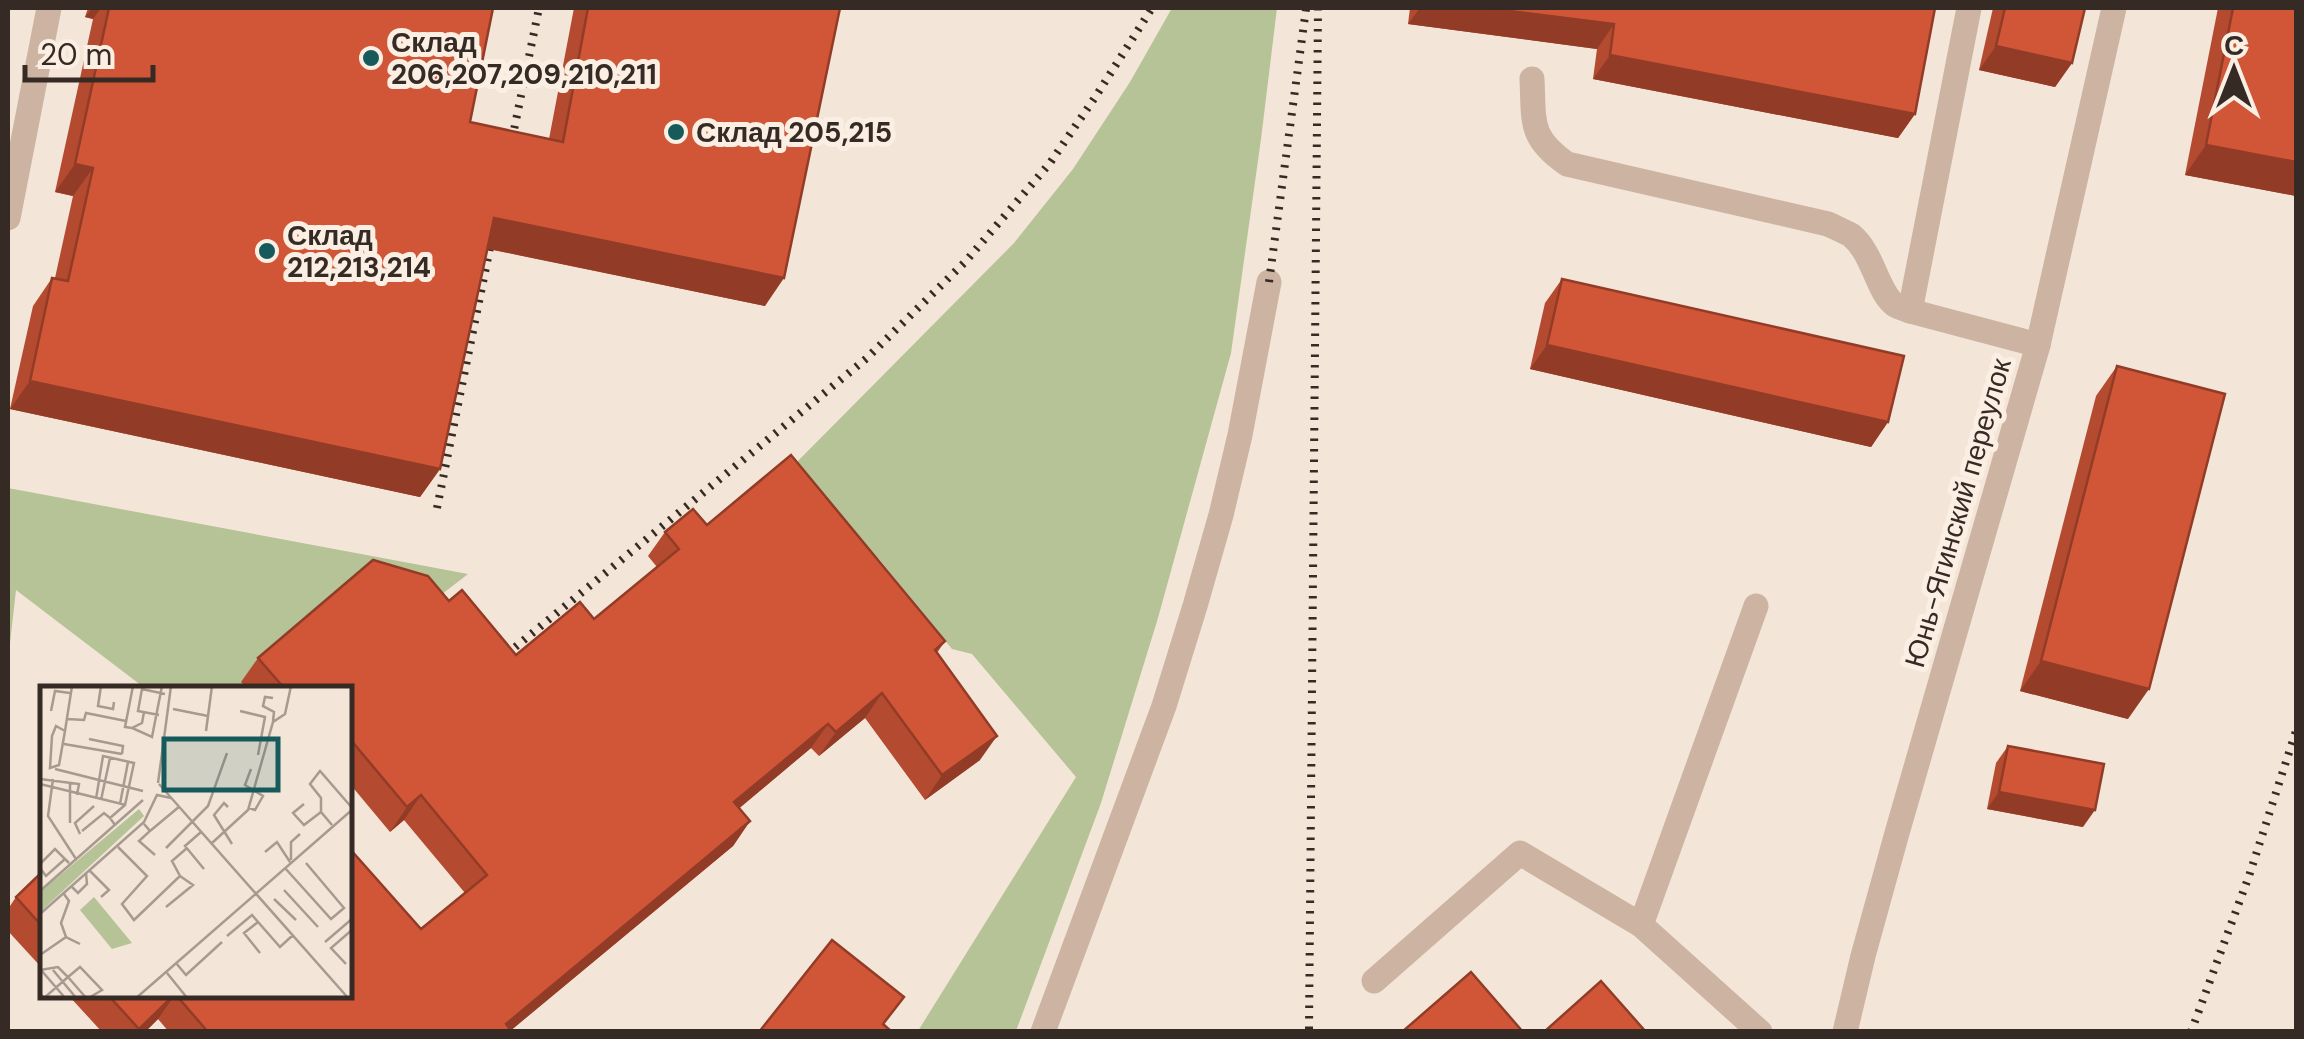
<svg xmlns="http://www.w3.org/2000/svg" width="2304" height="1039" font-family="'DM Sans',sans-serif">
  <style>
    .green { fill: #b6c396 }
    .lines { fill: none; stroke-linecap: round; stroke-linejoin: round }
    .minor { stroke: #ccb3a2; stroke-width: 25 }
    .rail { stroke: #362a25; stroke-width: 8; stroke-dasharray: 2.5 8; stroke-linecap: butt }
    .wall { fill: #b44a30 }
    .shaded-wall { fill: #923c27 }
    .building { fill: #d15638; stroke: #923c27; stroke-width: 2.5 }
    .poi-dot { fill: #175a5b; stroke: #fbefe4; stroke-width: 4 }
    .labels { text-anchor: middle; dominant-baseline: central; stroke-width: 10; stroke-linejoin: round; paint-order: stroke }
    .poi-label { font-size: 28px; font-weight: bold; fill: #362a25; stroke: #fbefe4; text-anchor: start }
    .street-label { font-size: 28px; fill: #362a25; stroke: #fbefe4 }
    .inset-road { fill: none; stroke: #a79a90; stroke-width: 2.5 }
    .view { fill: #175a5b; fill-opacity: 0.15; stroke: #175a5b; stroke-width: 5 }
    .inset-edge { fill: none; stroke: #362a25; stroke-width: 5 }
  </style>
  <rect width="100%" height="100%" fill="#f3e5d7"/>
  <g class="green">
    <polygon points="1172,8 1277,8 1261,139 1231,353 1158,618 1101,803 1016,1031 918,1031 1076,777 972,654 952,649 879,559 852,551 790,469 1014,243 1073,169 1130,82"/>
    <polygon points="8,488 468,574 437,598 242,683 247,689 146,689 16,590 8,661"/>
  </g>
  <g class="lines">
    <g class="minor">
      <path d="M 1532,79 C 1534,122 1529,138 1567,164 L 1828,224 C 1836,228 1844,231 1851,235 C 1874,254 1877,292 1895,305 C 1900,308 1905,309 1910,311 L 2038,345"/>
      <polyline points="8,218 49,8"/>
      <polyline points="1910,311 1969,8"/>
      <polyline points="1756,606 1641,925 1760,1032"/>
      <polyline points="1374,981 1520,853 1641,925"/>
      <polyline points="1043,1032 1164,706 1195,606 1221,515 1240,435 1269,282"/>
      <polyline points="1845,1032 1863,956 1897,833 2038,345 2114,8"/>
    </g>
    <g class="rail">
      <polyline points="508,159 539,8"/>
      <polyline points="1269,282 1306,9"/>
      <polyline points="437,508 495,223"/>
      <polyline points="491,667 867,358 966,261 1050,163 1096,96 1152,8"/>
      <polyline points="1309,1029 1318,8"/>
      <polyline points="2191,1032 2249,876 2296,731"/>
    </g>
  </g>
  <g class="wall">
    <polygon points="88,8 493,8 470,122 549,139 574,8 840,8 765,306 488,249 440,469 420,497 10,409 33,306 52,278 55,278 73,196 55,192 93,19 85,17"/>
    <polygon points="1410,8 1935,8 1915,114 1898,138 1593,79 1597,49 1408,24"/>
    <polygon points="1993,8 2085,8 2072,63 2055,87 1979,70"/>
    <polygon points="2218,8 2296,8 2296,196 2185,175"/>
    <polygon points="1562,279 1888,422 1871,447 1530,369 1545,303"/>
    <polygon points="2117,366 2128,719 2020,691 2096,396"/>
    <polygon points="707,525 945,641 937,653 980,760 925,800 865,718 819,756 811,748 739,808 750,821 733,846 511,1030 512,1032 169,1032 158,1019 145,1032 102,1032 69,996 350,996 421,929 465,893 404,820 390,832 350,784 350,689 247,689 241,682 258,658 449,601 516,655 594,619 657,567 648,556 665,532"/>
    <polygon points="2008,746 2083,827 1987,809 1996,763"/>
    <polygon points="42,872 42,968 8,931 8,909 16,897"/>
  </g>
  <g class="shaded-wall">
    <polygon points="92,8 101,8 93,19 85,17"/>
    <polygon points="1420,8 1486,8 1614,24 1597,49 1408,24"/>
    <polygon points="1996,46 2072,63 2055,87 1979,70"/>
    <polygon points="1610,55 1915,114 1898,138 1593,79"/>
    <polygon points="2206,145 2296,162 2296,196 2185,175"/>
    <polygon points="75,164 93,168 73,196 55,192"/>
    <polygon points="494,218 784,278 765,306 475,246"/>
    <polygon points="1547,345 1888,422 1871,447 1530,369"/>
    <polygon points="30,381 440,469 420,497 10,409"/>
    <polygon points="2041,661 2149,689 2128,719 2020,691"/>
    <polygon points="882,693 865,718 819,756 836,732"/>
    <polygon points="828,724 811,748 717,827 734,802"/>
    <polygon points="997,736 980,760 925,800 942,775"/>
    <polygon points="1999,792 2095,810 2083,827 1987,809"/>
    <polygon points="421,795 404,820 390,832 407,807"/>
    <polygon points="750,821 733,846 509,1032 506,1024"/>
    <polygon points="174,996 158,1019 145,1032 137,1032"/>
  </g>
  <g class="building">
    <polygon points="109,8 493,8 470,122 563,142 588,8 840,8 784,278 494,218 440,469 30,381 52,278 68,281 93,168 75,164"/>
    <polygon points="1486,8 1935,8 1915,114 1610,55 1614,24"/>
    <polygon points="2005,8 2085,8 2072,63 1996,46"/>
    <polygon points="2233,8 2296,8 2296,162 2206,145"/>
    <polygon points="1562,279 1904,356 1888,422 1547,345"/>
    <polygon points="2117,366 2225,394 2149,689 2041,661"/>
    <polygon points="791,455 945,641 935,650 997,736 942,775 882,693 836,732 828,724 734,802 750,821 506,1024 512,1032 208,1032 177,996 350,996 350,849 421,929 487,875 421,795 407,807 350,739 350,689 285,689 258,658 373,560 428,576 449,601 462,590 516,655 580,602 594,619 679,549 665,532 693,509 707,525"/>
    <polygon points="2008,746 2104,764 2095,810 1999,792"/>
    <polygon points="42,872 42,926 16,897"/>
    <polygon points="832,940 904,997 883,1024 892,1032 759,1032"/>
    <polygon points="1471,972 1523,1032 1402,1032"/>
    <polygon points="1601,981 1646,1032 1544,1032"/>
    <polygon points="109,996 173,996 139,1029"/>
  </g>
  <g class="poi-dot">
    <circle cx="371" cy="58" r="10"/>
    <circle cx="676" cy="132" r="10"/>
    <circle cx="267" cy="251" r="10"/>
  </g>
  <g class="labels">
    <g class="poi-label">
      <text x="391" y="42">Склад<tspan x="391" dy="32">206,207,209,210,211</tspan></text>
      <text x="696" y="132">Склад 205,215</text>
      <text x="287" y="235">Склад<tspan x="287" dy="32">212,213,214</tspan></text>
    </g>
    <g class="street-label">
      <text transform="translate(1958 513) rotate(-74)">Юнь-Ягинский переулок</text>
    </g>
  </g>
  <g transform="translate(40 686)">
    <rect width="312" height="312" fill="#f3e5d7"/>
    <path d="M 99,123 L 104,130 L 0,226 L 0,206 ZM 54,211 L 92,257 L 72,263 L 40,224 Z" fill="#b6c396"/>
    <path class="inset-road" d="M 61,0 L 58,20 L 73,23 L 74,16M 133,23 L 168,30M 11,25 L 15,5 L 30,7M 200,25 L 225,31 L 218,69M 104,26 L 102,37 L 92,42 L 112,51 L 122,0M 119,29 L 98,25 L 102,3 L 125,8M 27,33 L 44,34 L 46,27 L 86,35M 233,35 L 234,26 L 223,20 L 225,11 L 233,12M 92,42 L 85,41 L 93,0M 25,45 L 16,40 L 12,50 L 10,82 L 19,79 L 25,45 L 32,0M 166,45 L 172,0M 49,53 L 83,60 L 82,68M 24,58 L 82,68M 15,83 L 103,105M 0,93 L 39,98 L 37,109M 13,93 L 8,130 L 36,173M 30,96 L 30,137M 118,97 L 131,0M 0,98 L 86,119M 119,98 L 309,313M 56,113 L 63,70 L 94,77 L 85,119 L 70,132 L 75,139M 61,114 L 70,72M 80,118 L 88,76M 264,118 L 253,127 L 264,139 L 281,126 L 292,139M 188,121 L 184,117 L 174,129 L 192,158M 209,122 L 215,124 L 223,110 L 205,99 L 211,83M 281,126 L 281,112 L 270,98 L 280,85 L 313,123M 104,138 L 110,145 L 99,155 L 115,169M 42,145 L 64,127 L 70,132M 110,145 L 140,120M 161,146 L 145,160 L 164,183M 40,148 L 35,137 L 54,120M 172,157 L 208,124 L 233,36 L 245,28 L 251,0M 78,161 L 107,190 L 82,218 L 94,234 L 140,190 L 132,175 L 147,162M 126,162 L 168,120 L 187,67M 225,166 L 237,156 L 250,176M 251,174 L 251,156 L 260,148M 0,178 L 15,163 L 29,177M 0,182 L 6,190 L 25,173M 245,182 L 291,233 L 304,222 L 266,177M 50,185 L 69,204 L 61,211M 32,201 L 38,207 L 47,198 L 46,187M 244,204 L 278,241M 0,205 L 103,114M 24,208 L 29,215 L 21,237 L 26,251 L 40,258M 234,213 L 256,234M 126,221 L 153,199 L 140,190M 0,228 L 104,136 L 117,109 L 131,112M 218,236 L 204,247 L 220,267M 187,250 L 212,229 L 240,261 L 253,249M 285,256 L 313,232M 0,269 L 26,251M 136,277 L 146,289 L 182,256M 306,278 L 291,262 L 313,243M 0,284 L 18,281 L 28,291 L 47,313 L 62,304 L 40,281 L 28,291 L 4,312 L 4,313 L 4,312 L 0,308M 1,284 L 26,313M 13,284 L 37,313M 127,287 L 148,313M 95,313 L 313,123"/>
    <path class="view" d="M 124,53 L 238,53 L 238,104 L 124,104 Z"/>
    <rect width="312" height="312" class="inset-edge"/>
  </g>
  <rect width="2304" height="1039" fill="none" stroke="#362a25" stroke-width="20"/>
  <g transform="translate(2234 70)" stroke="#fbefe4" stroke-width="8" paint-order="stroke">
  <path d="M0-8L18 38L0 25L-18 38Z" fill="#362a25"/>
  <text y="-15" font-size="28" font-weight="bold" text-anchor="middle" fill="#362a25">С</text>
  </g>
  <path d="M25 65v15h128v-15" fill="none" stroke="#362a25" stroke-width="5"/>
  <text x="40" y="65" font-size="30" fill="#362a25" stroke="#fbefe4" stroke-width="8" paint-order="stroke">20 m</text>
</svg>
